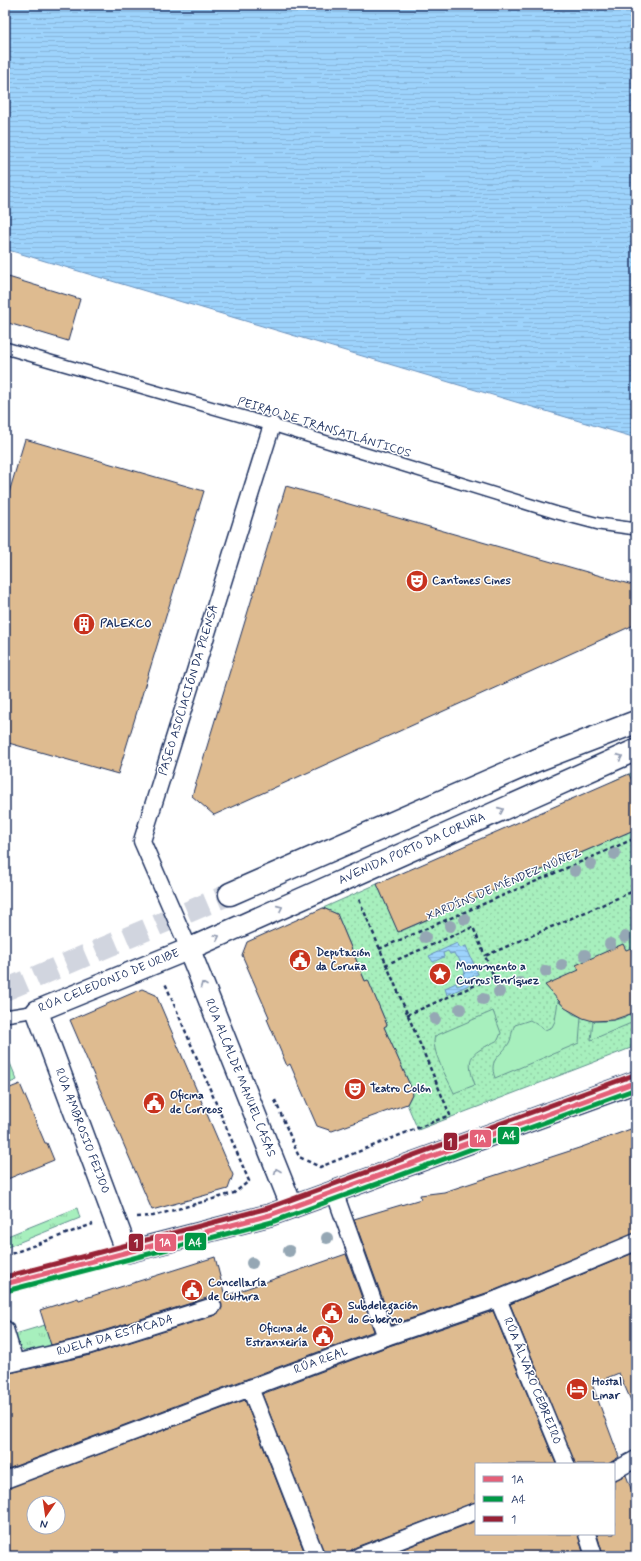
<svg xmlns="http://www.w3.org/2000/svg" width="641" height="1561" font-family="Mynerve,sans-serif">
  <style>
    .grass { fill: url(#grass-tufts); stroke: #618f8e }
    .park { fill: url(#park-dots); stroke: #618f8e }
    .garden { fill: #a7efbd; stroke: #618f8e }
    .water { fill: url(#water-rules); stroke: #6991bd }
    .building { fill: #debb90; stroke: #1b2f5e; fill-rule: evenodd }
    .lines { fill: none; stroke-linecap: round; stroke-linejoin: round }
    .secondary-tunnel { stroke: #d1d5df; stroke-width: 22; stroke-dasharray: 22 11; stroke-linecap: butt }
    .service-casing { stroke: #1b2f5e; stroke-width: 14 }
    .pedestrian-casing { stroke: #1b2f5e; stroke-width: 19 }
    .minor-casing { stroke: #1b2f5e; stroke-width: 24 }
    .secondary-casing { stroke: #1b2f5e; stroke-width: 25 }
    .path { stroke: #1b2f5e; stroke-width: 2.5; stroke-dasharray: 4 3; stroke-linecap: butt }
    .service { stroke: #fff; stroke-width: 11 }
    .pedestrian { stroke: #fff; stroke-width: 16 }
    .minor { stroke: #fff; stroke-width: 21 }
    .secondary { stroke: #fff; stroke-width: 22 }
    .bus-1-casing { stroke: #fff; stroke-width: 8 }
    .bus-2-casing { stroke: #fff; stroke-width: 8 }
    .bus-3-casing { stroke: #fff; stroke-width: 8 }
    .bus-1 { stroke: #e46078; stroke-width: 5 }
    .bus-2 { stroke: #009845; stroke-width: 5 }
    .bus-3 { stroke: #982135; stroke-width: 5 }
    .tree { fill: #95a7b4 }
    .oneway { stroke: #8d97ae }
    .labels { text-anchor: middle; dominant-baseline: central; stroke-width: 3; stroke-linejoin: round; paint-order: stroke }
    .street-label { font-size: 12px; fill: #1b2f5e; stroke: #fff }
    .poi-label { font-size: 12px; font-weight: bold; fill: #1b2f5e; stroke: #fff; text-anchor: start }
    .line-badge { stroke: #fff; stroke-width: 1.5 }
    .badge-label { font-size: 11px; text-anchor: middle; font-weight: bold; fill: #fff }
  </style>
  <defs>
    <pattern id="grass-tufts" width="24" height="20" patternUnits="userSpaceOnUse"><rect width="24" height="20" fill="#a7efbd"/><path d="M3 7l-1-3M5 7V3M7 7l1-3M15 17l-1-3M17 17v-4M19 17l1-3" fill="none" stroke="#8fcda5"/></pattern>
    <pattern id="park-dots" width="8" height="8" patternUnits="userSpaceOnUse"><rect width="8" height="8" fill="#a7efbd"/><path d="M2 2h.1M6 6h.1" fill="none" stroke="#8fcda5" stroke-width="1.8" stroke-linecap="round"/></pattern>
    <pattern id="water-rules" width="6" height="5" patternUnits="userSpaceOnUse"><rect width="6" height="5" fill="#9dd3fc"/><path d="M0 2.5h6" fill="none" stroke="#87b5da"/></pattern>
  </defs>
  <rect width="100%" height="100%" fill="#fff"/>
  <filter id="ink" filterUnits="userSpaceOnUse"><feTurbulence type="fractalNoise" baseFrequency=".025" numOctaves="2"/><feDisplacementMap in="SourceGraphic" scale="8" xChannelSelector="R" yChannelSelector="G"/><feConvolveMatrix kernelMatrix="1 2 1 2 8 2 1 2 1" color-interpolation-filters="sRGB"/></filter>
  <g filter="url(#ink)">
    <g class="grass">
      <polygon points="5,1051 17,1080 5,1085"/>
      <polygon points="77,1208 80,1218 5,1248 5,1237"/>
      <path d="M 45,1325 L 52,1347 C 29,1353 24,1358 12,1335 Z"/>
    </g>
    <polygon class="park" points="636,771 636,1046 418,1130 407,1104 413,1092 384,1027 387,1025 368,981 365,981 337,914 323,908 377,884 399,932 634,830 613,781"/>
    <g class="garden">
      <path d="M 558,1001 L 573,1014 L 581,1017 L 579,1043 L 495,1078 C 488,1058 501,1057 509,1043 C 512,1038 511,1031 515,1025 L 530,1020 L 545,1030 L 552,1027 L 555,1021 Z"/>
      <path d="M 493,1011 L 501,1033 L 498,1040 C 472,1054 464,1054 475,1085 L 454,1093 C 448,1079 430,1050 435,1036 Z"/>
      <path d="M 636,1012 L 636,1021 L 591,1040 L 593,1021 C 608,1022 622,1020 636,1012 Z"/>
    </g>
    <g class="water">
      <polygon points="5,5 636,5 636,438 5,249"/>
      <polygon points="457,943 460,948 466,946 478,974 473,976 475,982 447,995 445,988 456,983 457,986 463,984 461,980 465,979 463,974 465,972 458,957 456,957 454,953 450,954 448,951 443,953 444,957 433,962 429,956"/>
    </g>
    <g class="building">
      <polygon points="5,276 80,299 68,341 5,322"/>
      <polygon points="25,439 204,491 118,774 5,742 5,506"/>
      <polygon points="286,486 636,586 636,624 214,815 192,796"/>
      <polygon points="629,774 636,791 636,829 398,932 377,884"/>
      <polygon points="323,908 337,914 365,981 368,980 387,1025 384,1027 413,1092 407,1104 332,1131 317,1126 290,1064 287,1066 267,1019 269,1017 242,955 247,942"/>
      <polygon points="623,944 626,950 631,948 636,960 636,1012 613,1020 593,1021 583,1018 565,1008 545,985 579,970 576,965"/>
      <polygon points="142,989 156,995 233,1175 228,1189 152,1210 70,1020"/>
      <polygon points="20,1084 45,1143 47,1143 54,1160 5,1180 5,1090"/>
      <polygon points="636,1127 636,1233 495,1290 392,1325 354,1219 421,1199 420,1195 444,1192 582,1147"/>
      <polygon points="636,1252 636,1412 619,1373 592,1384 619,1457 608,1464 575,1464 510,1304"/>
      <polygon points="346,1254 374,1331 5,1470 5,1374 90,1355 216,1315 222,1308 219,1299 210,1297 84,1337 51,1345 40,1310 78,1298 79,1300 215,1257 225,1296"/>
      <polygon points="493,1311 556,1464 476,1464 476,1502 356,1547 351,1550 350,1556 325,1556 262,1394 389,1346"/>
      <path d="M 245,1400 L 306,1556 L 5,1556 L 5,1489 ZM 34,1503 L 58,1503 L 58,1527 L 34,1527 Z"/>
      <polygon points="626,1475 636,1502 636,1556 603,1556 597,1534 614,1534 614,1480"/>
      <polygon points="476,1521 476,1534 578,1534 584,1556 385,1556"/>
    </g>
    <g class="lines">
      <polyline class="secondary-tunnel" points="5,990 230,894"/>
      <g class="service-casing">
        <g id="service">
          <polyline points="5,348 272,425 557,513 599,524 636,529"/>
          <polyline points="5,1016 37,1011"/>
        </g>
      </g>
      <g class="pedestrian-casing">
        <g id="pedestrian">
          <polyline points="189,949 142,841 272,425"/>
          <polyline points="334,1191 386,1337"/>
          <polyline points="5,1284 33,1278 127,1252"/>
          <polyline points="498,1299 566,1464"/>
          <polyline points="5,1329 15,1362"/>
          <polyline points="5,1365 87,1346 213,1306"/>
          <polyline points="250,1388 316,1556"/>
          <polyline points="614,1471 636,1459"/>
          <polyline points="5,1480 386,1337 498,1299 636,1242"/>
          <polyline points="587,1534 594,1556"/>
          <polyline points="359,1556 476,1511"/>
        </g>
      </g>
      <g class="minor-casing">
        <g id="minor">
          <polyline points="636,750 189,949 37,1011 127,1252 270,1215 636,1082"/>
          <polyline points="189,949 292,1207"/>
        </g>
      </g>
      <g class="secondary-casing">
        <polyline id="secondary" points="230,894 537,760 636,722"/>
      </g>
      <g class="path">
        <polyline points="379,949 636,838"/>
        <polyline points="385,965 473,927 485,956"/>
        <polyline points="407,1015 494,977 485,956 636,890"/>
        <polyline points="275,1100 299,1157 320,1167 450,1115 358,897"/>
        <polyline points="137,1217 153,1216 234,1193 249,1181 165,983"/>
        <polyline points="5,1256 93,1224"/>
      </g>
      <use href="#service" class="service"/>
      <use href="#pedestrian" class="pedestrian"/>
      <use href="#minor" class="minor"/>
      <use href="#secondary" class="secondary"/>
      <g class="bus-1-casing">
        <polyline id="bus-1" points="5,1284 270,1215 636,1082"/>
      </g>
      <g class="bus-2-casing">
        <polyline id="bus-2" points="6,1291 272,1222 636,1089"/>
      </g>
      <g class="bus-3-casing">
        <polyline id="bus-3" points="5,1277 268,1208 634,1075"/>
      </g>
      <use href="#bus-1" class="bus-1"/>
      <use href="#bus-2" class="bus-2"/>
      <use href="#bus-3" class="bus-3"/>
    </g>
    <g class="tree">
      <circle cx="615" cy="854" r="6"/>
      <circle cx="591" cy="864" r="6"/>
      <circle cx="575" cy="871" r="6"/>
      <circle cx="465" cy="919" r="6"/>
      <circle cx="450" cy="926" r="6"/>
      <circle cx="425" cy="937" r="6"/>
      <circle cx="625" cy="937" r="6"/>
      <circle cx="610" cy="944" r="6"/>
      <circle cx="585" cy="955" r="6"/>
      <circle cx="562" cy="965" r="6"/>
      <circle cx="546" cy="971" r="6"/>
      <circle cx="520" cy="983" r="6"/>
      <circle cx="499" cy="992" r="6"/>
      <circle cx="483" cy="999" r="6"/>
      <circle cx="460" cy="1009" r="6"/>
      <circle cx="435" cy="1019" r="6"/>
      <circle cx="327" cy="1238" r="6"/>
      <circle cx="289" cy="1251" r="6"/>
      <circle cx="252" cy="1263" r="6"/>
    </g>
    <defs><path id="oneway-chevron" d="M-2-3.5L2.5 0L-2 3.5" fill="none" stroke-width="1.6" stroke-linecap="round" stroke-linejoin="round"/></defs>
    <g class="oneway">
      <use href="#oneway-chevron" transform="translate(620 757) rotate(-24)"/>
      <use href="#oneway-chevron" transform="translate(501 810) rotate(-24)"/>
      <use href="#oneway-chevron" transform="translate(280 908) rotate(-24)"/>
      <use href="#oneway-chevron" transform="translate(217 937) rotate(-25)"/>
      <use href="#oneway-chevron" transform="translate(203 985) rotate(-112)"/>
      <use href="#oneway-chevron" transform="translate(277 1171) rotate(-112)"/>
    </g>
  </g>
  <defs>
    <g id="theatre-disc" transform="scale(1.15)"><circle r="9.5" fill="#c8321e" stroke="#fff"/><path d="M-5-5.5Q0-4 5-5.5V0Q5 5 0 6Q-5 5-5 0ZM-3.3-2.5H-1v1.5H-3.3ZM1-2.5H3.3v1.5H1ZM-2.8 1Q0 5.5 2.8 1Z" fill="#fff"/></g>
    <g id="building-disc" transform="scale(1.15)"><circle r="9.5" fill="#c8321e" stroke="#fff"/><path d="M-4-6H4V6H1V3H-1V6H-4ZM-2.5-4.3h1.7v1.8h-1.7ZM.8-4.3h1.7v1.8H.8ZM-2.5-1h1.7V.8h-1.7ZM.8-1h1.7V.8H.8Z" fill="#fff"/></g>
    <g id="civic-disc" transform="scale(1.15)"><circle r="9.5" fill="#c8321e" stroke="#fff"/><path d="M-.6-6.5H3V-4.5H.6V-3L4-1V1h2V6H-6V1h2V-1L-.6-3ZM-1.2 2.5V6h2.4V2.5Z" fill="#fff"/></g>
    <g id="sight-disc" transform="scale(1.15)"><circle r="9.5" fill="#c8321e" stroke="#fff"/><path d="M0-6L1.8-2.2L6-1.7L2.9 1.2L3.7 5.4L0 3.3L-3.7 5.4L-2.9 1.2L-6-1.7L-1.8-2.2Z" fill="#fff"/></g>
    <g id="hotel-disc" transform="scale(1.15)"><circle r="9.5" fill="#c8321e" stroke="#fff"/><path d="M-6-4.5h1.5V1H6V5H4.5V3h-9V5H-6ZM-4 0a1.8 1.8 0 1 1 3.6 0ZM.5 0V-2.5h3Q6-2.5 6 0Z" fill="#fff"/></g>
  </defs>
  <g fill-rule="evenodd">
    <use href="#theatre-disc" x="417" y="581"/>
    <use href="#building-disc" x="84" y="624"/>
    <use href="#civic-disc" x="300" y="960"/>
    <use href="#sight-disc" x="440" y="974"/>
    <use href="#theatre-disc" x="355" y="1089"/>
    <use href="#civic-disc" x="154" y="1103"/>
    <use href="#civic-disc" x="192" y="1290"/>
    <use href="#civic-disc" x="332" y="1313"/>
    <use href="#civic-disc" x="323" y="1336"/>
    <use href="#hotel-disc" x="577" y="1389"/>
  </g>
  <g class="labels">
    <g class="street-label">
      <text transform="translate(324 428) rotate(17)">PEIRAO DE TRANSATLÁNTICOS</text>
      <text transform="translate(189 690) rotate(-73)">PASEO ASOCIACIÓN DA PRENSA</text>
      <text transform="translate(412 849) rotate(-24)">AVENIDA PORTO DA CORUÑA</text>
      <text transform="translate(504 885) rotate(-23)">XARDÍNS DE MÉNDEZ NÚÑEZ</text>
      <text transform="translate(109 981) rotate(-22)">RÚA CELEDONIO DE URIBE</text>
      <text transform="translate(240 1078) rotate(68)">RÚA ALCALDE MANUEL CASAS</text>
      <text transform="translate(82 1131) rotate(69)">RÚA AMBROSIO FEIJOO</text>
      <text transform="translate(115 1336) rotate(-16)">RUELA DA ESTACADA</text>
      <text transform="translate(321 1361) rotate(-20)">RÚA REAL</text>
      <text transform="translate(532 1381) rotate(68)">RÚA ÁLVARO CEBREIRO</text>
    </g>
    <g class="poi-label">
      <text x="432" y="581">Cantones Cines</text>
      <text x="100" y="624">PALEXCO</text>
      <text x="316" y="953">Deputación<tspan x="316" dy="14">da Coruña</tspan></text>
      <text x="456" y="967">Monumento a<tspan x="456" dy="14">Curros Enríquez</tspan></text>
      <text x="370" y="1089">Teatro Colón</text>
      <text x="170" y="1096">Oficina<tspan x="170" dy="14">de Correos</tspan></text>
      <text x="208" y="1283">Concellaría<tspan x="208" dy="14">de Cultura</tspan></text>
      <text x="348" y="1306">Subdelegación<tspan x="348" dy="14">do Goberno</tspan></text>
      <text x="308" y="1329" text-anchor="end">Oficina de<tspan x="308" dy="14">Estranxeiría</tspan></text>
      <text x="592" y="1382">Hostal<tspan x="592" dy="14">Linar</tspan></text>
    </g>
  </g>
  <g class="line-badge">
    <rect x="497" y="1126" width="23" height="19" rx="4" fill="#009845"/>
    <rect x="469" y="1129" width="23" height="19" rx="4" fill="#e46078"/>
    <rect x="443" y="1132" width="15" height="19" rx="4" fill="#982135"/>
    <rect x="184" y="1232" width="23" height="19" rx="4" fill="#009845"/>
    <rect x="154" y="1233" width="23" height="19" rx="4" fill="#e46078"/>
    <rect x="128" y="1233" width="16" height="19" rx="4" fill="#982135"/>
  </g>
  <g class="badge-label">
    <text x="509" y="1139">A4</text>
    <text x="480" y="1142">1A</text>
    <text x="450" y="1146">1</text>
    <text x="195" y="1246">A4</text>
    <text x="165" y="1246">1A</text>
    <text x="136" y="1247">1</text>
  </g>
  <rect width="641" height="1561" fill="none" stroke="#fff" stroke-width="20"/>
  <rect x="10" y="10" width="621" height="1541" fill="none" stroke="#1b2f5e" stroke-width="1.5" filter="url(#ink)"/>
  <rect x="475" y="1463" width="140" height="72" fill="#ffffff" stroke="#a4acbf"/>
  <rect x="483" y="1476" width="20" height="6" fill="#e46078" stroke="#a4acbf"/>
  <text x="511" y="1483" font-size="12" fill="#1b2f5e">1A</text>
  <rect x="483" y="1496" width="20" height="6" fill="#009845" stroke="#a4acbf"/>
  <text x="511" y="1503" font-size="12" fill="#1b2f5e">A4</text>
  <rect x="483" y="1516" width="20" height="6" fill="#982135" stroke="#a4acbf"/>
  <text x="511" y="1523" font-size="12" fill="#1b2f5e">1</text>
  <g transform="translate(46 1515) rotate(193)"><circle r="19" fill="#ffffff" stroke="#a4acbf"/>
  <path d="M0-3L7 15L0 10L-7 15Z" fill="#c8321e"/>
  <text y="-6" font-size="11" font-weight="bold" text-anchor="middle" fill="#1b2f5e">N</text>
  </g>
</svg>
